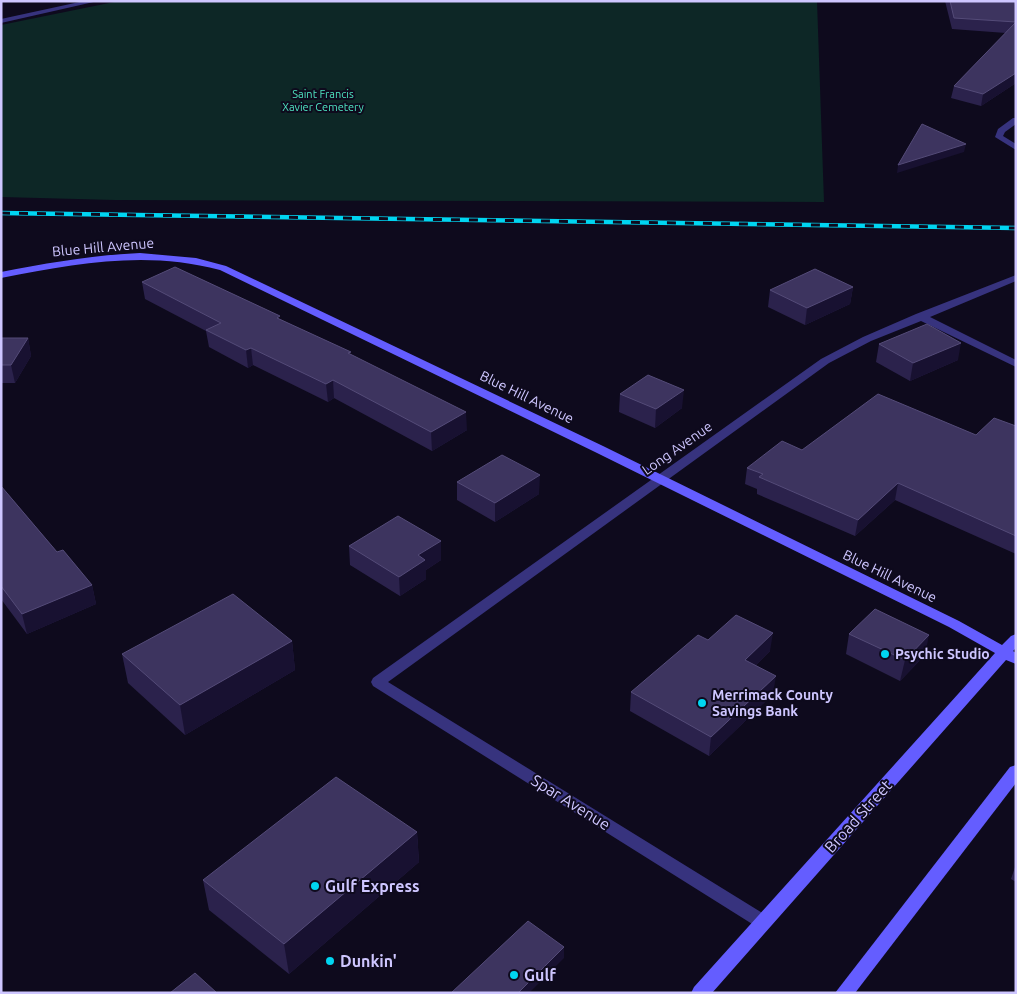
<svg xmlns="http://www.w3.org/2000/svg" width="1017" height="994" font-family="Ubuntu,sans-serif">
  <style>
    .green { fill: #0d2726 }
    .lines { fill: none; stroke-linecap: round; stroke-linejoin: round }
    .street { fill: #37337e; fill-rule: evenodd }
    .secondary { fill: #645dff; fill-rule: evenodd }
    .rail-casing { stroke: #00d5f1; stroke-width: 4.5 }
    .rail { stroke: #0e0a1d; stroke-width: 3; stroke-dasharray: 9; stroke-linecap: butt }
    .wall { fill: #2b224c }
    .shaded-wall { fill: #181131 }
    .building { fill: #3d345f; stroke: #544b78 }
    .poi-dot { fill: #00d5f1; stroke: #0e0a1d; stroke-width: 2 }
    .labels { text-anchor: middle; dominant-baseline: central; stroke-width: 4; stroke-linejoin: round; paint-order: stroke }
    .far-park-label { font-size: 11px; fill: #4ee3c0; stroke: #0e0a1d }
    .street-label { font-size: 14px; fill: #cec6ff; stroke: #0e0a1d }
    .poi-label { font-size: 14px; font-weight: bold; fill: #cec6ff; stroke: #0e0a1d; text-anchor: start }
    .near-street-label { font-size: 16px; fill: #cec6ff; stroke: #0e0a1d }
    .near-poi-label { font-size: 16px; font-weight: bold; fill: #cec6ff; stroke: #0e0a1d; text-anchor: start }
  </style>
  <rect width="100%" height="100%" fill="#0e0a1d"/>
  <polygon class="green" points="119,1 817,1 824,202 115,200 1,197 1,25"/>
  <g class="lines">
    <g class="street">
      <polygon points="84,1 98,1 1,23 1,19"/>
      <polygon points="1013,118 1016,118 1016,124 1005,132 1003,136 1016,144 1016,150 995,137 998,129"/>
      <polygon points="1016,275 1016,281 930,317 1016,360 1016,367 921,321 871,341 829,363 388,682 769,917 772,922 769,927 763,929 757,927 373,686 371,682 373,678 821,359 863,337 916,314"/>
    </g>
    <g class="secondary">
      <path d="M 140,253 L 196,258 L 226,266 L 603,446 L 959,621 L 1002,645 L 1011,636 L 1016,634 L 1016,648 L 1013,651 L 1016,653 L 1016,664 L 1006,660 L 712,993 L 691,993 L 694,987 L 995,653 L 949,627 L 595,452 L 220,270 C 144,250 76,264 1,278 L 1,272 C 48,263 93,255 140,253 Z"/>
      <polygon points="1016,765 1016,783 855,993 835,993 1010,767"/>
    </g>
    <g class="rail-casing">
      <polyline id="rail" points="1,213 1016,228"/>
    </g>
    <use href="#rail" class="rail"/>
  </g>
  <g class="wall">
    <polygon points="945,1 1014,1 1016,22 1016,83 981,106 951,98 954,86 1006,33 952,29"/>
    <polygon points="142,282 280,319 351,355 467,430 432,451 334,398 328,402 253,365 248,368 209,347 206,331 145,299"/>
    <polygon points="853,287 850,304 805,325 768,307 770,290"/>
    <polygon points="1,338 28,338 31,356 15,383 1,383"/>
    <polygon points="879,344 958,360 910,381 876,362"/>
    <polygon points="620,394 682,408 655,428 619,412"/>
    <polygon points="1016,426 1016,554 895,500 855,536 757,494 757,489 745,484 747,468 802,450 976,435"/>
    <polygon points="457,482 539,494 495,522 457,500"/>
    <polygon points="1,486 57,552 92,585 96,604 27,634 1,599"/>
    <polygon points="349,546 441,560 426,570 426,579 400,596 350,565"/>
    <polygon points="849,634 925,655 900,681 846,654"/>
    <polygon points="708,640 770,651 756,665 773,694 709,756 630,711 631,692"/>
    <polygon points="292,641 295,670 185,735 128,683 122,654"/>
    <polygon points="417,832 419,862 289,974 209,910 203,880"/>
    <polygon points="1016,864 1016,882 1011,879"/>
  </g>
  <g class="shaded-wall">
    <polygon points="1016,64 1016,83 981,106 983,94"/>
    <polygon points="966,144 964,152 897,173 898,165"/>
    <polygon points="853,287 850,304 805,325 807,308"/>
    <polygon points="28,338 31,356 15,383 11,365"/>
    <polygon points="961,343 958,360 910,381 913,363"/>
    <polygon points="251,348 253,365 248,368 246,350"/>
    <polygon points="333,380 334,398 328,402 326,384"/>
    <polygon points="684,390 682,408 655,428 656,409"/>
    <polygon points="466,412 467,430 432,451 431,432"/>
    <polygon points="540,475 539,494 495,522 495,503"/>
    <polygon points="898,483 895,500 855,536 858,520"/>
    <polygon points="441,541 441,560 426,570 426,579 400,596 399,577 418,555"/>
    <polygon points="92,585 96,604 27,634 22,614"/>
    <polygon points="773,633 770,651 743,678 745,660"/>
    <polygon points="929,635 925,655 900,681 905,660"/>
    <polygon points="292,641 295,670 185,735 180,705"/>
    <polygon points="776,676 773,694 709,756 711,737"/>
    <polygon points="417,832 419,862 289,974 284,944"/>
    <polygon points="564,947 564,958 529,993 518,993"/>
  </g>
  <g class="building">
    <polygon points="950,1 1014,1 1016,7 1016,22 954,18"/>
    <polygon points="1016,22 1016,73 983,94 954,86"/>
    <polygon points="922,124 966,144 898,165"/>
    <polygon points="175,267 280,316 277,318 351,352 348,353 466,412 431,432 333,380 326,384 251,348 246,350 206,330 221,323 142,282"/>
    <polygon points="815,269 853,287 807,308 770,290"/>
    <polygon points="927,324 961,343 913,363 879,344"/>
    <polygon points="1,338 28,338 11,365 1,365"/>
    <polygon points="648,375 684,390 656,409 620,394"/>
    <polygon points="878,394 976,435 994,418 1016,426 1016,536 898,483 858,520 759,477 763,474 747,468 782,441 802,450"/>
    <polygon points="502,455 540,475 495,503 457,482"/>
    <polygon points="1,486 57,552 63,550 92,585 22,614 1,586"/>
    <polygon points="398,516 441,541 418,555 425,560 399,577 349,546"/>
    <polygon points="233,594 292,641 180,705 122,654"/>
    <polygon points="875,609 929,635 905,660 849,634"/>
    <polygon points="736,615 773,633 745,660 776,676 711,737 631,692 698,635 708,640"/>
    <polygon points="336,777 417,832 284,944 203,880"/>
    <polygon points="528,921 564,947 518,993 451,993"/>
    <polygon points="195,973 217,993 170,993"/>
  </g>
  <g class="poi-dot">
    <circle cx="885" cy="654" r="5"/>
    <circle cx="702" cy="703" r="5"/>
    <circle cx="315" cy="886" r="5"/>
    <circle cx="330" cy="961" r="5"/>
    <circle cx="514" cy="975" r="5"/>
  </g>
  <g class="labels">
    <g class="far-park-label">
      <text x="323" y="94">Saint Francis<tspan x="323" dy="13">Xavier Cemetery</tspan></text>
    </g>
    <g class="street-label">
      <text transform="translate(103 247) rotate(-5)">Blue Hill Avenue</text>
      <text transform="translate(527 397) rotate(26)">Blue Hill Avenue</text>
      <text transform="translate(677 448) rotate(-35)">Long Avenue</text>
      <text transform="translate(890 576) rotate(26)">Blue Hill Avenue</text>
    </g>
    <g class="poi-label">
      <text x="895" y="654">Psychic Studio</text>
      <text x="712" y="695">Merrimack County<tspan x="712" dy="16">Savings Bank</tspan></text>
    </g>
    <g class="near-street-label">
      <text transform="translate(571 802) rotate(32)">Spar Avenue</text>
      <text transform="translate(858 816) rotate(-48)">Broad Street</text>
    </g>
    <g class="near-poi-label">
      <text x="325" y="886">Gulf Express</text>
      <text x="340" y="961">Dunkin'</text>
      <text x="524" y="975">Gulf</text>
    </g>
  </g>
  <rect width="1017" height="994" fill="none" stroke="#cec6ff" stroke-width="5"/>
</svg>
